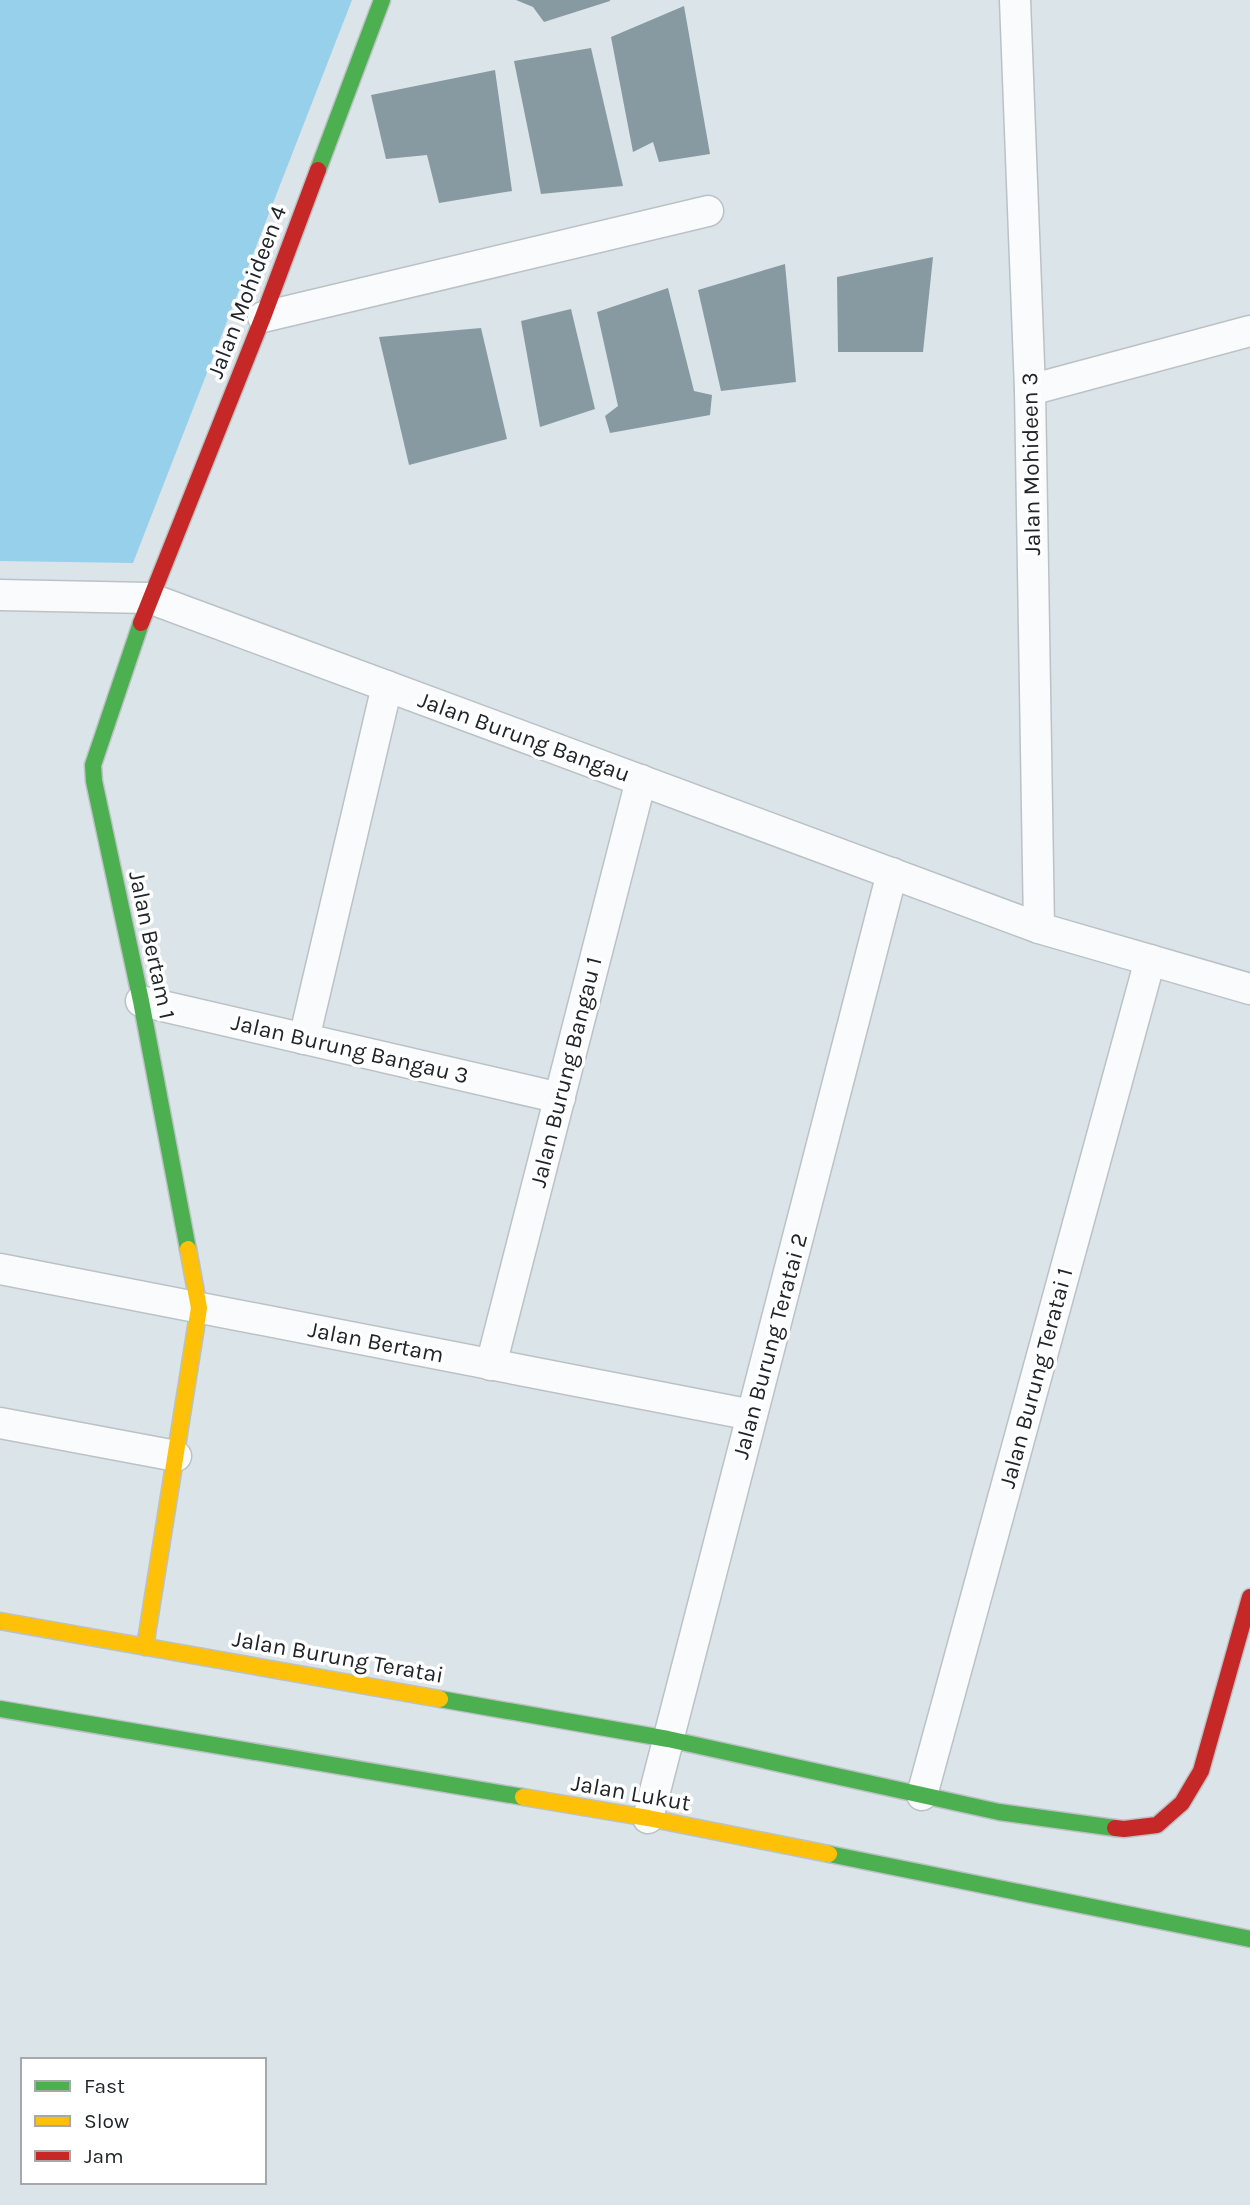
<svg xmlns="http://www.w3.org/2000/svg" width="1250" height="2205" font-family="Karla,sans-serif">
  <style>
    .forest { fill: #97d0eb }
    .building { fill: #879aa2 }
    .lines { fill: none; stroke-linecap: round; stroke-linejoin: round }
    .street-casing { stroke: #bbc2c5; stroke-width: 33 }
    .fast-casing { stroke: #bbc2c5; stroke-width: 19 }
    .slow-casing { stroke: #bbc2c5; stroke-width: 19 }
    .jam-casing { stroke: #bbc2c5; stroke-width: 19 }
    .street { stroke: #fafbfc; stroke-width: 30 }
    .fast { stroke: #4caf50; stroke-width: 16 }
    .slow { stroke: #ffc107; stroke-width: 16 }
    .jam { stroke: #c62828; stroke-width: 16 }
    .labels { text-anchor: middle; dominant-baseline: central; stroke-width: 7; stroke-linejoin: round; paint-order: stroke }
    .street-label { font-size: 23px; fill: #202528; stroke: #fff }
  </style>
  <rect width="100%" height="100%" fill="#dbe4e8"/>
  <polygon class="forest" points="0,0 352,0 133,563 0,561"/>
  <g class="building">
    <polygon points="516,0 610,0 610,1 544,22 533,7"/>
    <polygon points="684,6 710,154 659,162 653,142 633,152 611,37"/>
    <polygon points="591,48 623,186 541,194 514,61"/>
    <polygon points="495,70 512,191 439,203 427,155 386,159 371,95"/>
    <polygon points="933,257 923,352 838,352 837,277"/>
    <polygon points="785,264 796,382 721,391 698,290"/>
    <polygon points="668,288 694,391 712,395 710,415 610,433 605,416 618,406 597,312"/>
    <polygon points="571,309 595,409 540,427 521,321"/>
    <polygon points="481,328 507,439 409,465 379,337"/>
  </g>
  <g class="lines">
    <g class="street-casing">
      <g id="street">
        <polyline points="1015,0 1030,390 1039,928"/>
        <polyline points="263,317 708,211"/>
        <polyline points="1030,390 1250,331"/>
        <polyline points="0,595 149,598 1039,928 1250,989"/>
        <polyline points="141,1001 560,1098"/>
        <polyline points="304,1039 387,686"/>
        <polyline points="0,1269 752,1415"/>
        <polyline points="491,1365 641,780"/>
        <polyline points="0,1423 176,1456"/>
        <polyline points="922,1795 1150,960"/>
        <polyline points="648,1818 892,873"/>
      </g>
    </g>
    <g class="fast-casing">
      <g id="fast">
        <polyline points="318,170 382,0"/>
        <polyline points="141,623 93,765 94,781 141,1001 188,1249"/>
        <polyline points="440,1699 668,1739 999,1812 1115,1828"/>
        <polyline points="0,1709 523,1797"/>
        <polyline points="829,1854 1250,1939"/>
      </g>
    </g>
    <g class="slow-casing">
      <g id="slow">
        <polyline points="0,1621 440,1699"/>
        <polyline points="145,1647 199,1308 188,1249"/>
        <polyline points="523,1797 648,1818 829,1854"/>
      </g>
    </g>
    <g class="jam-casing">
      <g id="jam">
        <polyline points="141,623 263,317 318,170"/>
        <polyline points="1115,1828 1124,1829 1157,1825 1182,1803 1201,1771 1250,1597"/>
      </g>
    </g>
    <use href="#street" class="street"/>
    <use href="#fast" class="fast"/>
    <use href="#slow" class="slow"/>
    <use href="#jam" class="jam"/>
  </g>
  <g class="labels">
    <g class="street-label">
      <text transform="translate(247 292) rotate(-69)">Jalan Mohideen 4</text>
      <text transform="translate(1031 464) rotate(-91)">Jalan Mohideen 3</text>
      <text transform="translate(524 737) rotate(20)">Jalan Burung Bangau</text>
      <text transform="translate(152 945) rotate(78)">Jalan Bertam 1</text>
      <text transform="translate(350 1049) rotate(13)">Jalan Burung Bangau 3</text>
      <text transform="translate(566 1072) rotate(-76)">Jalan Burung Bangau 1</text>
      <text transform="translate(376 1342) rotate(11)">Jalan Bertam</text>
      <text transform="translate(770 1346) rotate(-75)">Jalan Burung Teratai 2</text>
      <text transform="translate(1036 1378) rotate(-75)">Jalan Burung Teratai 1</text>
      <text transform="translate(338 1657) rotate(10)">Jalan Burung Teratai</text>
      <text transform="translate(631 1793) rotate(10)">Jalan Lukut</text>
    </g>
  </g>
  <rect x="21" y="2058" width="245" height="126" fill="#ffffff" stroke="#a6a8a9" stroke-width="2"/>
  <rect x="35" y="2081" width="35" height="10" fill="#4caf50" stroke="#a6a8a9" stroke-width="2"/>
  <text x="84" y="2093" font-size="21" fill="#202528">Fast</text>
  <rect x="35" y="2116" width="35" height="10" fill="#ffc107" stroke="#a6a8a9" stroke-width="2"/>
  <text x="84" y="2128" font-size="21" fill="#202528">Slow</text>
  <rect x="35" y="2151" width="35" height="10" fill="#c62828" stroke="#a6a8a9" stroke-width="2"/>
  <text x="84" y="2163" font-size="21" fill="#202528">Jam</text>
</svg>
